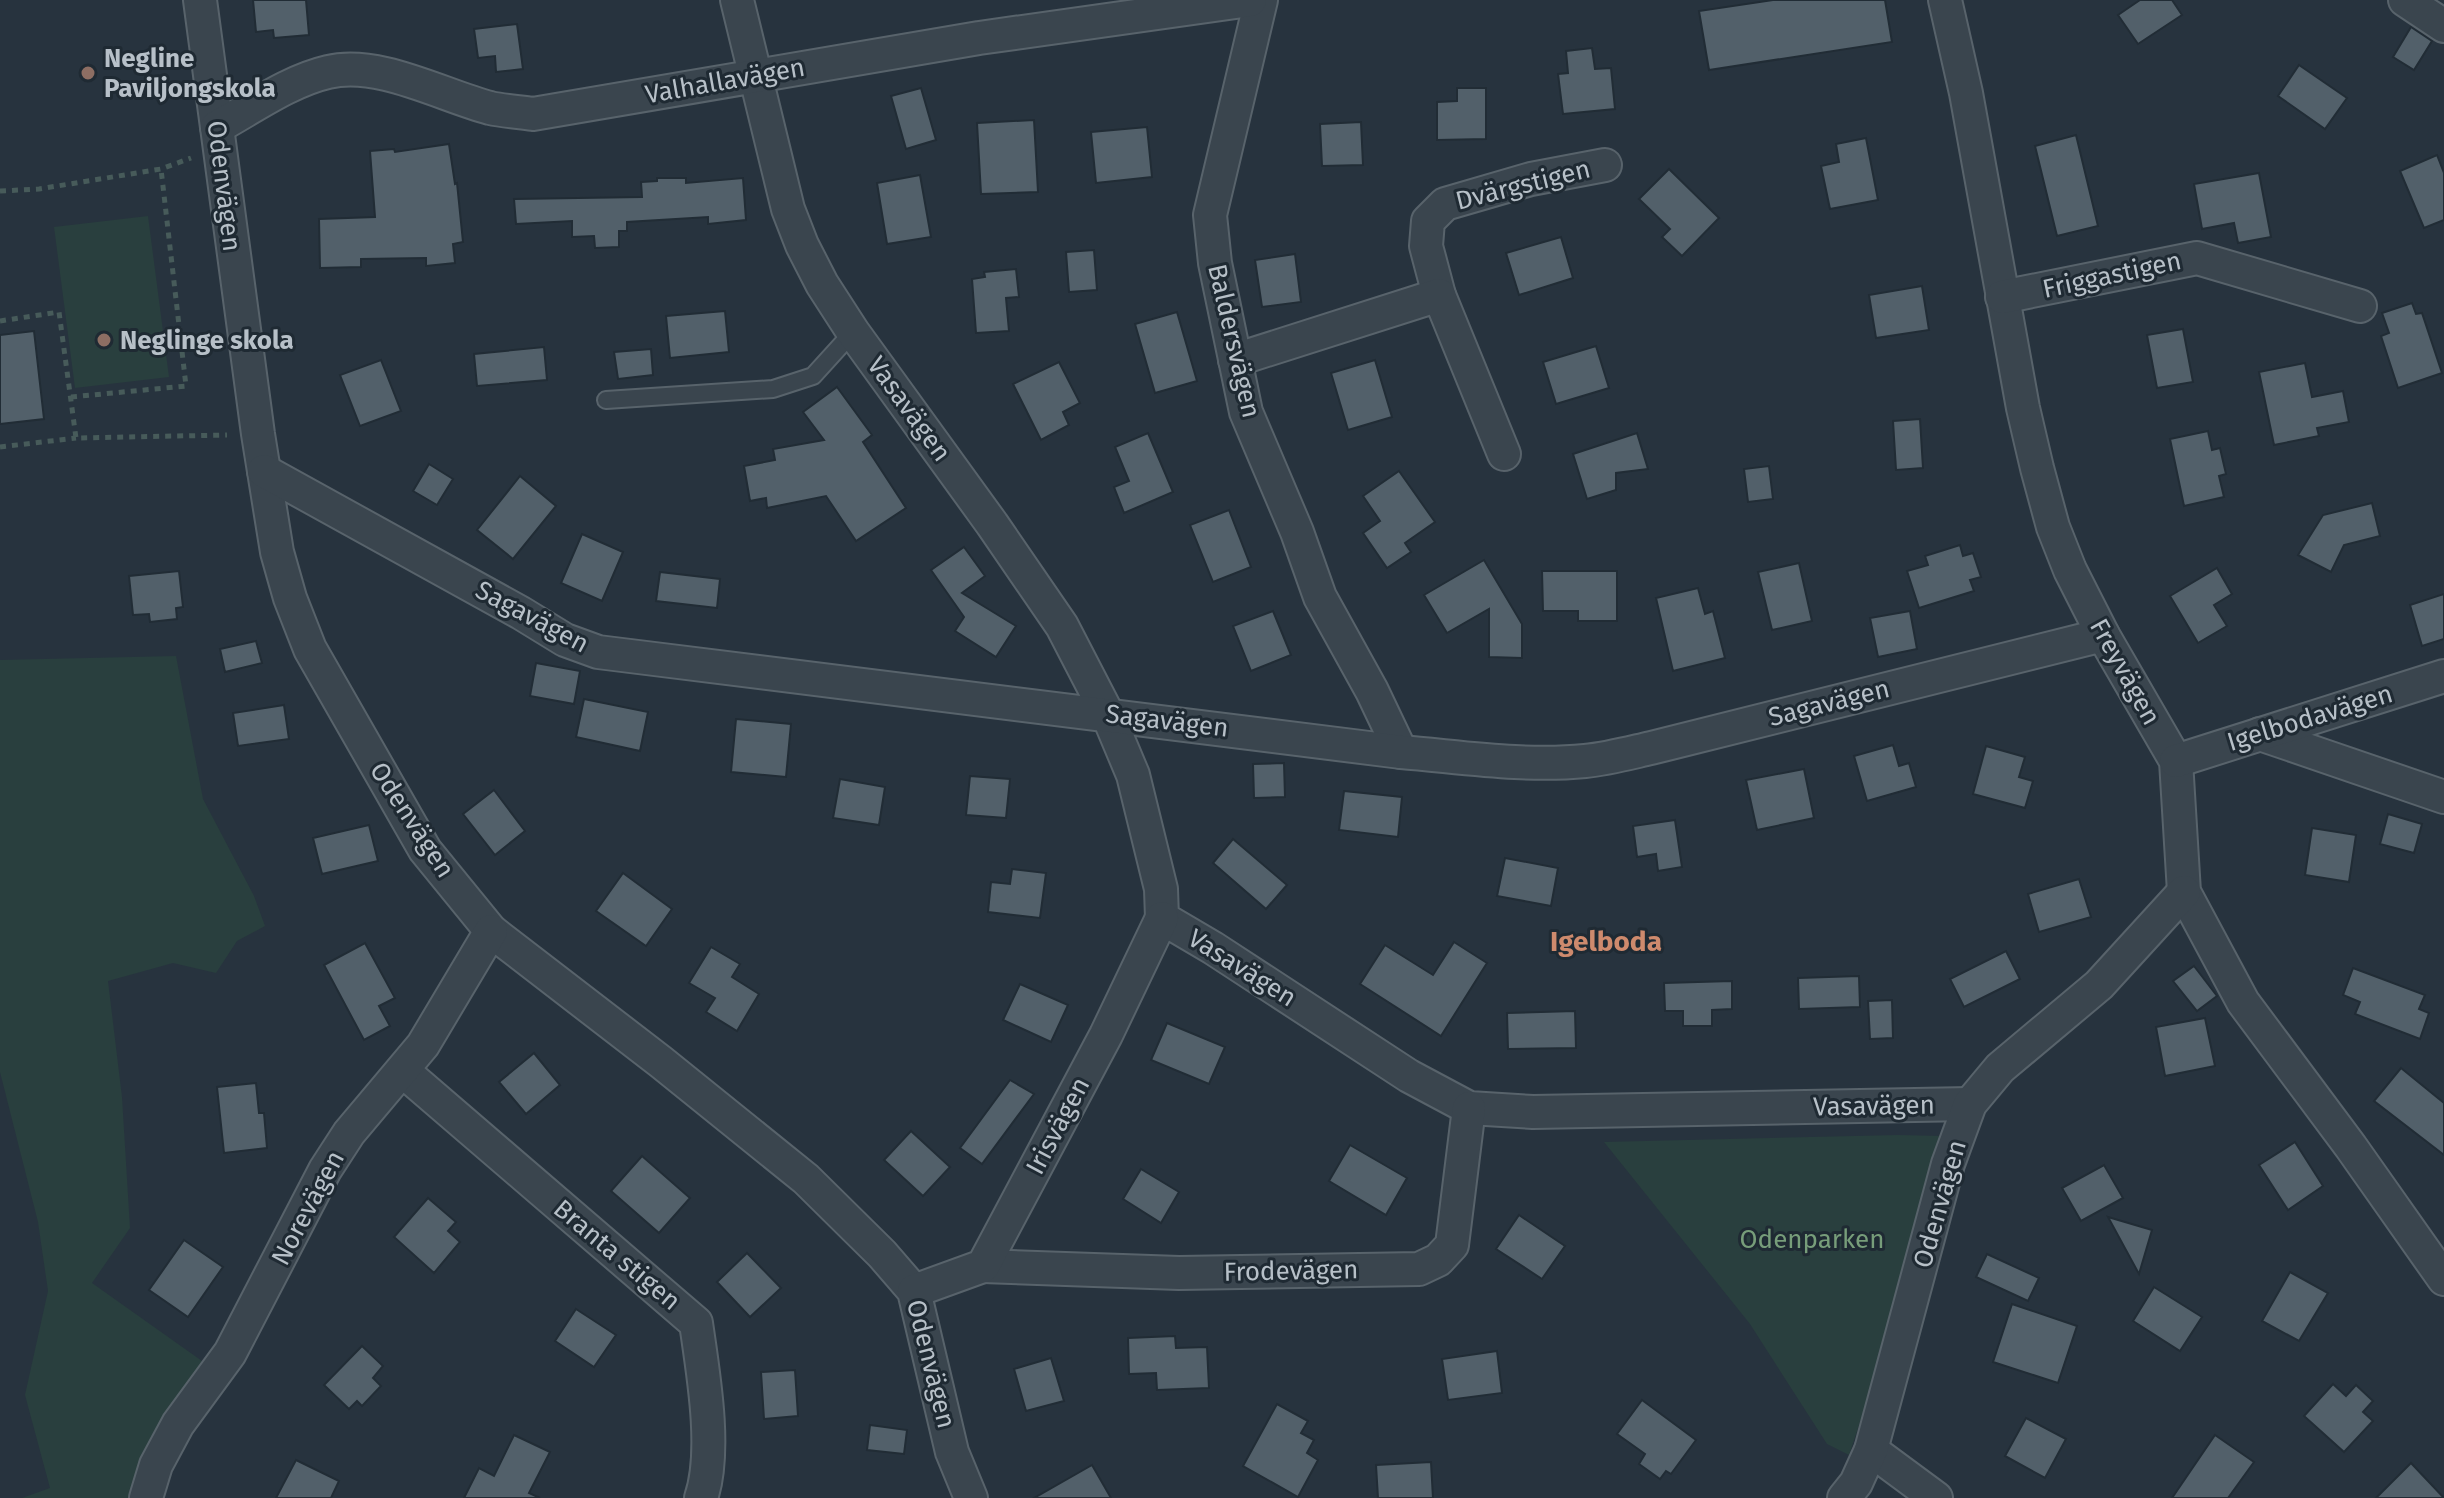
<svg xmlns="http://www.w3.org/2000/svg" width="2444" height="1498" font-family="'Fira Sans',sans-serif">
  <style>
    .green { fill: #293f3e }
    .building { fill: #52606a; stroke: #212c35; stroke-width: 2 }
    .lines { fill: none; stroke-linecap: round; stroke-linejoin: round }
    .service-casing { stroke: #58636b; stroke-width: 20 }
    .minor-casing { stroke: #58636b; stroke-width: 36 }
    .path { stroke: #475b5a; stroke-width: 5; stroke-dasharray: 6 6; stroke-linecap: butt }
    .service { stroke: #3a454e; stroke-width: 16 }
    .minor { stroke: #3a454e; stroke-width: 32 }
    .education-dot { fill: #8d6e63; stroke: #1f2a33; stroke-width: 3 }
    .labels { text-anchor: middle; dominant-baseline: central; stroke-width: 6; stroke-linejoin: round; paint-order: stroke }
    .poi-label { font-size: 26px; font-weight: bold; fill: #b7c0c8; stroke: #1f2a33; text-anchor: start }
    .street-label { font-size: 26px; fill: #b7c0c8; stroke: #1f2a33 }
    .park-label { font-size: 26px; fill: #779d7a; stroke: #1f2a33 }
    .neighbourhood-label { font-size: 28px; font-weight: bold; fill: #ce8a6d; stroke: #1f2a33 }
  </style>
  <rect width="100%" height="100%" fill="#27333e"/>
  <g class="green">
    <polygon points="148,216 169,377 75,388 54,227"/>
    <polygon points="176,656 203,799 254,896 265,926 237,941 216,973 173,963 108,981 122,1097 130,1228 92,1283 202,1361 155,1439 134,1498 22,1498 50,1488 25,1395 48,1291 38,1222 0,1072 0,660"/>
    <polygon points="1898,1135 1943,1136 1898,1310 1849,1455 1827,1444 1750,1324 1604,1142"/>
  </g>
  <g class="building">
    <polygon points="253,0 306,0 309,35 274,38 273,30 256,32"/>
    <polygon points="1773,0 1885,0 1892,42 1709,70 1699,11"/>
    <polygon points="2140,0 2172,0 2182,15 2138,44 2118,15"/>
    <polygon points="517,24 523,69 496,72 495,56 478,58 474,29"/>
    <polygon points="2411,27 2432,41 2414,70 2393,57"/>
    <polygon points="1592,48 1595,69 1611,68 1615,109 1563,114 1558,74 1568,73 1566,51"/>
    <polygon points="2299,65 2347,98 2325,129 2278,96"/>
    <polygon points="921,88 936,140 906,149 891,96"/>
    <polygon points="1457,88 1486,88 1486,139 1437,140 1437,102 1457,101"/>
    <polygon points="1034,120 1038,192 981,194 977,123"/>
    <polygon points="1361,122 1363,165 1322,166 1320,124"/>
    <polygon points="1147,127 1152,177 1096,183 1091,132"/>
    <polygon points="2076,135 2098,226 2057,236 2035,146"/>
    <polygon points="1866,138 1878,200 1830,209 1821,166 1839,162 1836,144"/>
    <polygon points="449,144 455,184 457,183 463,242 453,244 455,263 426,266 426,258 361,259 361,267 320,268 319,219 375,217 370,151 394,149 395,152"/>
    <polygon points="2437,155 2444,173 2444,220 2424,228 2400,171"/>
    <polygon points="1669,169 1719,218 1682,256 1662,237 1670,229 1639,199"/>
    <polygon points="2259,173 2271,237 2238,243 2234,223 2202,229 2194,184"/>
    <polygon points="920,175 931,237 887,244 877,183"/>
    <polygon points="657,178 686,178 686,183 743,178 746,220 708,224 708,217 627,222 627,231 619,231 619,247 595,248 594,236 572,237 572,221 516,224 514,199 642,197 641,182 657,181"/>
    <polygon points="1561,237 1573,278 1519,295 1506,253"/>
    <polygon points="1094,250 1097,290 1069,292 1066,252"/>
    <polygon points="1295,254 1301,302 1262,307 1255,260"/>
    <polygon points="1016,269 1019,297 1006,298 1009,331 976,333 972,279 985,277 984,272"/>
    <polygon points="1922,286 1929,330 1876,338 1869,295"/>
    <polygon points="2412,303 2416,314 2422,313 2442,373 2398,388 2381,336 2389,333 2382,313"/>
    <polygon points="725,311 729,352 670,358 666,316"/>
    <polygon points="1177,312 1197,381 1155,393 1135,324"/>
    <polygon points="2183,329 2193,382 2157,388 2147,335"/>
    <polygon points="34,331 44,419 0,424 0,335"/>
    <polygon points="1596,346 1609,388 1556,404 1543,362"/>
    <polygon points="544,347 547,380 477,386 474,354"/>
    <polygon points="651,349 653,375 618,379 614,352"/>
    <polygon points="381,360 401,411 360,426 340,375"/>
    <polygon points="1375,360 1392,417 1348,430 1331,373"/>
    <polygon points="1059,362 1080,403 1063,412 1069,425 1041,440 1013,384"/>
    <polygon points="2305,363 2312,397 2343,391 2349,422 2317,428 2319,436 2274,445 2259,372"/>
    <polygon points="837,387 872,435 863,442 906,508 856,541 826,496 767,508 766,498 750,501 744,466 775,460 773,449 824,440 803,412"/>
    <polygon points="1920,419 1923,468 1896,470 1893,421"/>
    <polygon points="2208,431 2212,450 2220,448 2226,474 2219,476 2224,497 2184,506 2170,439"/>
    <polygon points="1148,433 1173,492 1124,513 1114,487 1129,481 1115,447"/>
    <polygon points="1637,433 1648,469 1616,473 1616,490 1587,499 1573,454"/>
    <polygon points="429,464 453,479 437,505 413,491"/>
    <polygon points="1769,466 1773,499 1748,502 1744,469"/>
    <polygon points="1399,471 1435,522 1405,543 1411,552 1387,568 1363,533 1380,521 1363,496"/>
    <polygon points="520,476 556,506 513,559 477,530"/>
    <polygon points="2372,503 2380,536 2344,545 2331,572 2298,555 2323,515"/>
    <polygon points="1229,510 1251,567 1213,582 1190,525"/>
    <polygon points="582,534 623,552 602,601 561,583"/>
    <polygon points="1960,545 1963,556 1973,553 1981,577 1970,580 1974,591 1919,608 1907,571 1928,565 1925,556"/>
    <polygon points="964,547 985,576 962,593 1016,626 996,657 955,631 964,617 931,570"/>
    <polygon points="1484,560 1522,624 1522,658 1489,657 1489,609 1447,633 1424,595"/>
    <polygon points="1799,563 1812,621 1772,630 1758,572"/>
    <polygon points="2217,568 2232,594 2214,605 2227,626 2198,643 2170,596"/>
    <polygon points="179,571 183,607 176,608 177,619 150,622 149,614 133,615 129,576"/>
    <polygon points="1542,571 1617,571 1617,621 1578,621 1578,611 1543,611"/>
    <polygon points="660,572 720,579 717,608 656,601"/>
    <polygon points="1698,588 1705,614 1713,611 1725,658 1673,671 1656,598"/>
    <polygon points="2444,594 2444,639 2422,646 2410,605"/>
    <polygon points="1273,611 1291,655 1251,671 1233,626"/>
    <polygon points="1910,611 1917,649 1878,657 1870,618"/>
    <polygon points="256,641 262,663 225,672 220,649"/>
    <polygon points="536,663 580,671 574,704 530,696"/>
    <polygon points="584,699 648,712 640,751 576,737"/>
    <polygon points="284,705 289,739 238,746 233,713"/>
    <polygon points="736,719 791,724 786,777 731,772"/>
    <polygon points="1893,745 1899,766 1909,763 1916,787 1867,801 1854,756"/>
    <polygon points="1986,746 2025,757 2019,777 2033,781 2025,808 1973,794"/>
    <polygon points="1284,763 1285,797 1254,798 1253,764"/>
    <polygon points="1804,769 1814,818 1757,830 1746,780"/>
    <polygon points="970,776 1010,779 1006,818 966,815"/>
    <polygon points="840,779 885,787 879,825 833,818"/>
    <polygon points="494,790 525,831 495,855 463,814"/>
    <polygon points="1344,791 1402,797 1398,837 1339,830"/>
    <polygon points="2388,814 2422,824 2414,853 2380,844"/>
    <polygon points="1675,820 1682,867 1658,871 1656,854 1637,857 1633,826"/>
    <polygon points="369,825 378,861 322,874 313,838"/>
    <polygon points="2312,828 2356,835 2349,882 2305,875"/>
    <polygon points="1233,839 1287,885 1266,909 1213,863"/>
    <polygon points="1505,858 1558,868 1551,906 1497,896"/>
    <polygon points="1012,869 1046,873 1040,918 988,912 991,882 1010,884"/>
    <polygon points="623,873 672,909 646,946 596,911"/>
    <polygon points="2079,879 2091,917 2039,932 2028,894"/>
    <polygon points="1454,942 1487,963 1441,1036 1360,984 1385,945 1433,975"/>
    <polygon points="365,943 395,998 379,1006 390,1026 364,1040 324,965"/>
    <polygon points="711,947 740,964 732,977 759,994 737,1031 706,1012 715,998 689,983"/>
    <polygon points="2006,951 2020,979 1964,1007 1950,979"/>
    <polygon points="2194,966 2217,996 2197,1011 2173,981"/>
    <polygon points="2353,968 2425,995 2419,1009 2429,1013 2420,1039 2355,1014 2360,1002 2343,995"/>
    <polygon points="1859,976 1860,1007 1799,1009 1798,978"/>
    <polygon points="1732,981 1732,1009 1712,1010 1712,1026 1683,1026 1683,1011 1665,1011 1664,983"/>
    <polygon points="1020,984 1068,1005 1051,1042 1003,1020"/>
    <polygon points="1892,1000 1893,1038 1870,1039 1868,1001"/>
    <polygon points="1575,1011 1576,1048 1508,1049 1507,1013"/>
    <polygon points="2205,1018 2215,1066 2165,1076 2156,1027"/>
    <polygon points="1167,1023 1225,1047 1209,1084 1151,1060"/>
    <polygon points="534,1053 560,1085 526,1114 499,1082"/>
    <polygon points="2401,1068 2444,1103 2444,1155 2374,1101"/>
    <polygon points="1010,1080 1034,1094 982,1164 960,1148"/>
    <polygon points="256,1083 259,1113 264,1113 267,1148 224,1153 217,1087"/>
    <polygon points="911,1131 950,1167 923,1196 884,1160"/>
    <polygon points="2295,1142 2323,1186 2288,1210 2259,1165"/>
    <polygon points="1350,1145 1407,1178 1386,1215 1329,1181"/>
    <polygon points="642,1156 690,1198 659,1233 611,1191"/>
    <polygon points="2104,1165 2123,1198 2081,1221 2062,1188"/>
    <polygon points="1141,1169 1179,1192 1161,1223 1123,1199"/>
    <polygon points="428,1198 456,1222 448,1231 460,1242 434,1273 394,1237"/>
    <polygon points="1519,1215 1565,1246 1542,1279 1496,1249"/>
    <polygon points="2108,1217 2152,1230 2139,1274"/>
    <polygon points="184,1240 223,1267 188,1317 149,1290"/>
    <polygon points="747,1253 781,1288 750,1317 717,1282"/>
    <polygon points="1987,1254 2039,1278 2028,1301 1976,1277"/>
    <polygon points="2290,1272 2328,1293 2299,1341 2262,1321"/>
    <polygon points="2154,1287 2202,1317 2180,1351 2133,1321"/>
    <polygon points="2012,1304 2077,1326 2058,1383 1993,1362"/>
    <polygon points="576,1309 616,1335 594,1367 555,1341"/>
    <polygon points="1175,1336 1176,1348 1207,1347 1209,1388 1157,1390 1156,1373 1129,1374 1128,1338"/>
    <polygon points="362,1346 383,1366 373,1378 381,1386 362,1406 357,1401 349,1409 324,1385"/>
    <polygon points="1497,1351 1502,1393 1448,1400 1442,1359"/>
    <polygon points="1051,1358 1064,1401 1026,1411 1014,1369"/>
    <polygon points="795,1370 798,1416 764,1419 761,1372"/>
    <polygon points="2333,1384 2346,1396 2356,1385 2373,1401 2363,1412 2373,1421 2344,1452 2304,1416"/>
    <polygon points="1642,1400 1696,1440 1671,1474 1666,1471 1660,1479 1639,1464 1645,1454 1617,1434"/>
    <polygon points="1277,1404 1308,1421 1301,1433 1314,1440 1307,1453 1318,1460 1298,1497 1243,1466"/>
    <polygon points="2026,1418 2066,1439 2045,1478 2005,1456"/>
    <polygon points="870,1425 907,1430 904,1454 867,1450"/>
    <polygon points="514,1435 550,1452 529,1493 540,1498 464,1498 479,1468 494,1476"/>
    <polygon points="2215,1435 2254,1462 2228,1498 2172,1498"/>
    <polygon points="296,1460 339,1481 331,1498 276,1498"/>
    <polygon points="1431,1462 1433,1498 1378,1498 1376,1465"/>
    <polygon points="2411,1463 2444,1498 2376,1498"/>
    <polygon points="1092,1465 1111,1498 1034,1498"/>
  </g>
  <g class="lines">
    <g class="service-casing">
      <polyline id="service" points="606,400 773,389 813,376 853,332"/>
    </g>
    <g class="minor-casing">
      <g id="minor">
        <polyline points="200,0 258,434 277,552 290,598 310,649 425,850 491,931 661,1062 806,1179 882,1254 914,1291 952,1452 971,1498"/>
        <polyline points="737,0 788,209 802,245 822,284 853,332 992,524 1062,626 1107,713 1133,775 1161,889 1162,918 1213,948 1409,1076 1469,1108 1533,1112 1970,1104"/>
        <polyline points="1261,0 1210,215 1215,263 1246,412 1297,532 1320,597 1372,691 1401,752"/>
        <polyline points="1945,0 1966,93 2023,408 2037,468 2053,527 2070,570 2103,635 2176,761 2184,892 2243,1002 2351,1147 2444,1279"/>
        <polyline points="2405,0 2444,26"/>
        <path d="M 217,127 C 252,108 289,81 328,72 C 379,60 441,95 490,108 C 504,111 519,112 533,114 L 979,38 L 1250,0"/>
        <polyline points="1439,295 1426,246 1428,221 1445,204 1531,179 1605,165"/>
        <polyline points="2002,297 2197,258 2360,306"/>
        <polyline points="1235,360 1439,295 1504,454"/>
        <path d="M 264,471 L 521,613 L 565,640 L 598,652 L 1401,752 C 1462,757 1524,767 1585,761 C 1607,759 1629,753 1651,748 L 2103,635"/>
        <polyline points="2260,734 2444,797"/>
        <polyline points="2176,761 2444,676"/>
        <path d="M 403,1071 L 696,1323 C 703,1372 717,1451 701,1498"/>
        <polyline points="983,1266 1179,1273 1419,1269 1438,1260 1452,1245 1469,1108"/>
        <polyline points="914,1291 983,1266 1106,1035 1162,918"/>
        <polyline points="1871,1450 1936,1498"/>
        <polyline points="146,1498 156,1465 178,1424 230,1353 325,1170 349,1133 423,1045 491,931"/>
        <polyline points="1844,1498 1856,1483 1871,1450 1948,1164 1970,1104 2000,1068 2099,985 2184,892"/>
      </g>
    </g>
    <g class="path">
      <polyline points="0,191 39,189 161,169 191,158"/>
      <polyline points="0,321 59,312 76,438 227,435"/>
      <polyline points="71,397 186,386 161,169"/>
      <polyline points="0,447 76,438"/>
    </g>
    <use href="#service" class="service"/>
    <use href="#minor" class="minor"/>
  </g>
  <g class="education-dot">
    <circle cx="88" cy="73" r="8"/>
    <circle cx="104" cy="340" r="8"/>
  </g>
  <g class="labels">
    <g class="poi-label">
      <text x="104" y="58">Negline<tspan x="104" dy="30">Paviljongskola</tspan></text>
      <text x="120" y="340">Neglinge skola</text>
    </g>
    <g class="street-label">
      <text transform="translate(725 81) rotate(-10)">Valhallavägen</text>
      <text transform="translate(1523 185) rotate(-14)">Dvärgstigen</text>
      <text transform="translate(224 186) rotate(83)">Odenvägen</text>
      <text transform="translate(2112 275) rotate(-12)">Friggastigen</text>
      <text transform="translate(1234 341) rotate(77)">Baldersvägen</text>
      <text transform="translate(909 409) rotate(54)">Vasavägen</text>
      <text transform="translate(532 617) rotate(28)">Sagavägen</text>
      <text transform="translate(2125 672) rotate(61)">Freyvägen</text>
      <text transform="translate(1829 703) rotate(-14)">Sagavägen</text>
      <text transform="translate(2310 718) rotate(-17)">Igelbodavägen</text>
      <text transform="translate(1167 721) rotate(7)">Sagavägen</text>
      <text transform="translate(412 820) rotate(57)">Odenvägen</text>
      <text transform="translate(1242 968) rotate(32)">Vasavägen</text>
      <text transform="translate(1874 1106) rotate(-1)">Vasavägen</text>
      <text transform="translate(1058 1126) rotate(-62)">Irisvägen</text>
      <text transform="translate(1940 1204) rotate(-74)">Odenvägen</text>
      <text transform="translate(308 1208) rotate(-62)">Norevägen</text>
      <text transform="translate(617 1255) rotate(40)">Branta stigen</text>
      <text transform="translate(1291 1271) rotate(-1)">Frodevägen</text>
      <text transform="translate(931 1364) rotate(76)">Odenvägen</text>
    </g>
    <g class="park-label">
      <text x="1812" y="1239">Odenparken</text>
    </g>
    <g class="neighbourhood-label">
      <text x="1606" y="941">Igelboda</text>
    </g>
  </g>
</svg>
